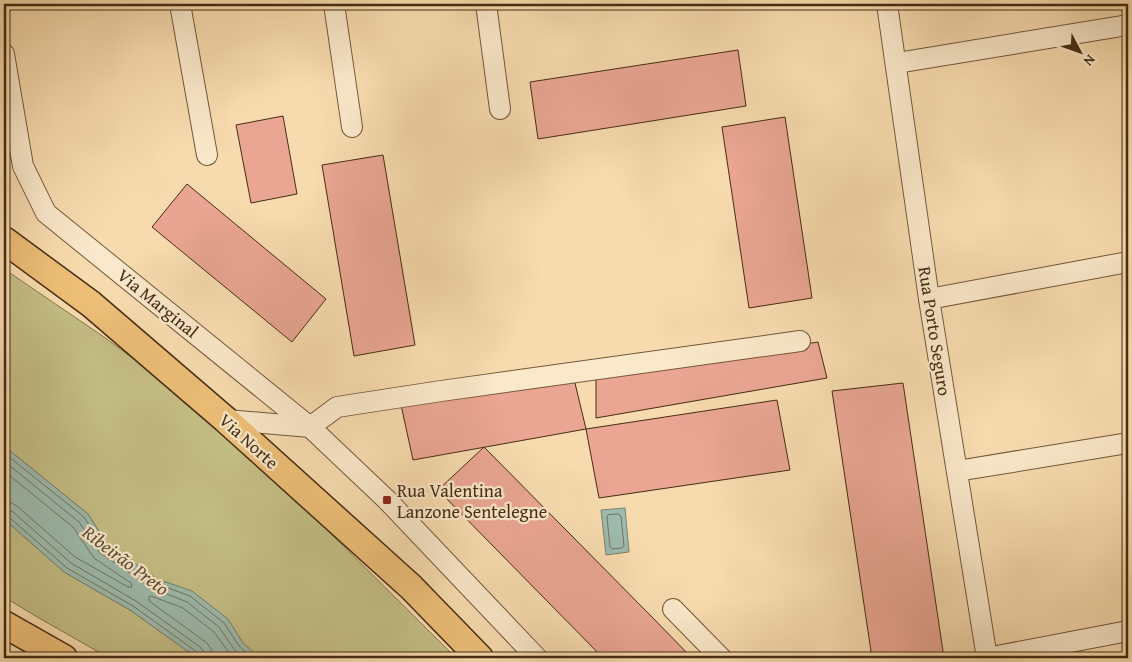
<svg xmlns="http://www.w3.org/2000/svg" width="1132" height="662" font-family="'Gentium Book Plus',serif">
  <style>
    .green { fill: #c4be85; stroke: #85754c }
    .water { fill: #9dbbae; stroke: #7a8270 }
    .lines { fill: none; stroke-linecap: round; stroke-linejoin: round }
    .shore { stroke: #727460; stroke-width: 1 }
    .building { fill: #eaa693; stroke: #462c12 }
    .minor-casing { stroke: #725839; stroke-width: 22 }
    .major-casing { stroke: #462c12; stroke-width: 29 }
    .minor { stroke: #fae8ca; stroke-width: 20 }
    .major { stroke: #ecbe77; stroke-width: 26 }
    .poi-dot { fill: #8f2418; stroke: #fae8ca; stroke-width: 2 }
    .labels { text-anchor: middle; dominant-baseline: central; stroke-width: 4.5; stroke-linejoin: round; paint-order: stroke }
    .street-label { font-size: 18px; fill: #462c12; stroke: #fae8ca }
    .poi-label { font-size: 18px; fill: #462c12; stroke: #fae8ca; text-anchor: start }
    .water-label { font-size: 19px; font-style: italic; fill: #5c5039; stroke: #fae8ca }
  </style>
  <rect width="100%" height="100%" fill="#f7dbae"/>
  <filter id="stains"><feTurbulence type="fractalNoise" baseFrequency=".004" numOctaves="4"/><feColorMatrix values="0 0 0 0 .2 0 0 0 0 .09 0 0 0 0 .02 0 0 0 .5 -.17"/></filter>
  <radialGradient id="worn" r=".72"><stop offset=".6" stop-color="#630" stop-opacity="0"/><stop offset="1" stop-color="#630" stop-opacity=".3"/></radialGradient>
  <g class="green">
    <polygon points="4,269 104,337 176,390 264,467 456,658 260,658 243,643 227,619 192,592 157,579 107,544 88,514 4,446"/>
    <polygon points="4,519 64,572 130,610 197,658 109,658 39,618 4,597"/>
  </g>
  <g class="water">
    <polygon points="4,446 88,514 107,544 157,579 192,591 228,619 243,643 260,658 197,658 130,610 64,572 4,519"/>
    <polygon points="625,508 629,552 606,555 601,510"/>
  </g>
  <g class="lines">
    <g class="shore">
      <polyline points="4,453 84,517 104,548 155,583 190,596 224,623 239,646 252,658"/>
      <polyline points="4,461 79,522 100,553 152,588 187,602 219,627 234,649 243,658"/>
      <polyline points="4,471 73,527 94,558 131,583 132,587 128,587 75,557 17,506 10,502 4,502"/>
      <polyline points="4,509 8,510 13,512 71,563 136,601 200,647 204,652 205,658"/>
      <polygon points="618,514 621,516 624,546 622,548 612,549 610,547 607,517 608,515"/>
      <polyline points="4,516 9,517 67,568 133,606 197,652 199,655 199,658"/>
      <polyline points="213,658 211,649 207,643 149,601 149,597 151,596 183,608 214,632 233,658"/>
    </g>
  </g>
  <g class="building">
    <polygon points="738,50 746,106 538,139 530,82"/>
    <polygon points="283,116 297,194 251,203 236,125"/>
    <polygon points="785,117 812,298 749,308 722,127"/>
    <polygon points="383,155 415,345 354,356 322,165"/>
    <polygon points="187,184 326,299 292,342 152,227"/>
    <polygon points="818,342 827,378 596,418 596,376"/>
    <polygon points="574,379 586,429 413,460 401,405"/>
    <polygon points="903,383 944,658 872,658 832,391"/>
    <polygon points="777,400 790,470 599,498 586,429"/>
    <polygon points="484,447 650,615 692,658 603,658 438,490"/>
  </g>
  <g class="lines">
    <g class="minor-casing">
      <g id="minor">
        <polyline points="180,4 207,155"/>
        <polyline points="334,4 352,127"/>
        <polyline points="486,4 500,109"/>
        <polyline points="887,4 929,299 987,658"/>
        <polyline points="4,54 23,166 46,213 310,427 337,407 441,391 800,341"/>
        <polyline points="897,63 1128,25"/>
        <polyline points="929,299 1128,262"/>
        <polyline points="226,420 310,427 387,500 537,658"/>
        <polyline points="957,471 1128,443"/>
        <polyline points="673,609 721,658"/>
        <polyline points="987,658 1128,631"/>
      </g>
    </g>
    <g class="major-casing">
      <g id="major">
        <polyline points="4,240 91,304 226,420 411,587 480,658"/>
        <polyline points="4,624 64,658"/>
      </g>
    </g>
    <use href="#minor" class="minor"/>
    <use href="#major" class="major"/>
  </g>
  <rect class="poi-dot" x="382" y="495" width="10" height="10" rx="2.5"/>
  <g class="labels">
    <g class="street-label">
      <text transform="translate(158 303) rotate(39)">Via Marginal</text>
      <text transform="translate(935 331) rotate(81)">Rua Porto Seguro</text>
      <text transform="translate(249 441) rotate(42)">Via Norte</text>
    </g>
    <g class="poi-label">
      <text x="397" y="490">Rua Valentina<tspan x="397" dy="21">Lanzone Sentelegne</tspan></text>
    </g>
    <g class="water-label">
      <text transform="translate(126 560) rotate(37)">Ribeirão Preto</text>
    </g>
  </g>
  <rect width="1132" height="662" fill="none" stroke="#f7dbae" stroke-width="20"/>
  <rect x="5" y="5" width="1122" height="652" fill="none" stroke="#462c12" stroke-width="2.5"/>
  <rect x="10" y="10" width="1112" height="642" fill="none" stroke="#462c12"/>
  <g transform="translate(1080 52) rotate(131)" stroke="#fae8ca" stroke-width="4" paint-order="stroke">
  <path d="M0-4L9 19L0 12L-9 19Z" fill="#462c12"/>
  <text y="-8" font-size="14" font-weight="bold" text-anchor="middle" fill="#462c12">N</text>
  </g>
  <rect width="100%" height="100%" filter="url(#stains)"/>
  <rect width="100%" height="100%" fill="url(#worn)"/>
</svg>
